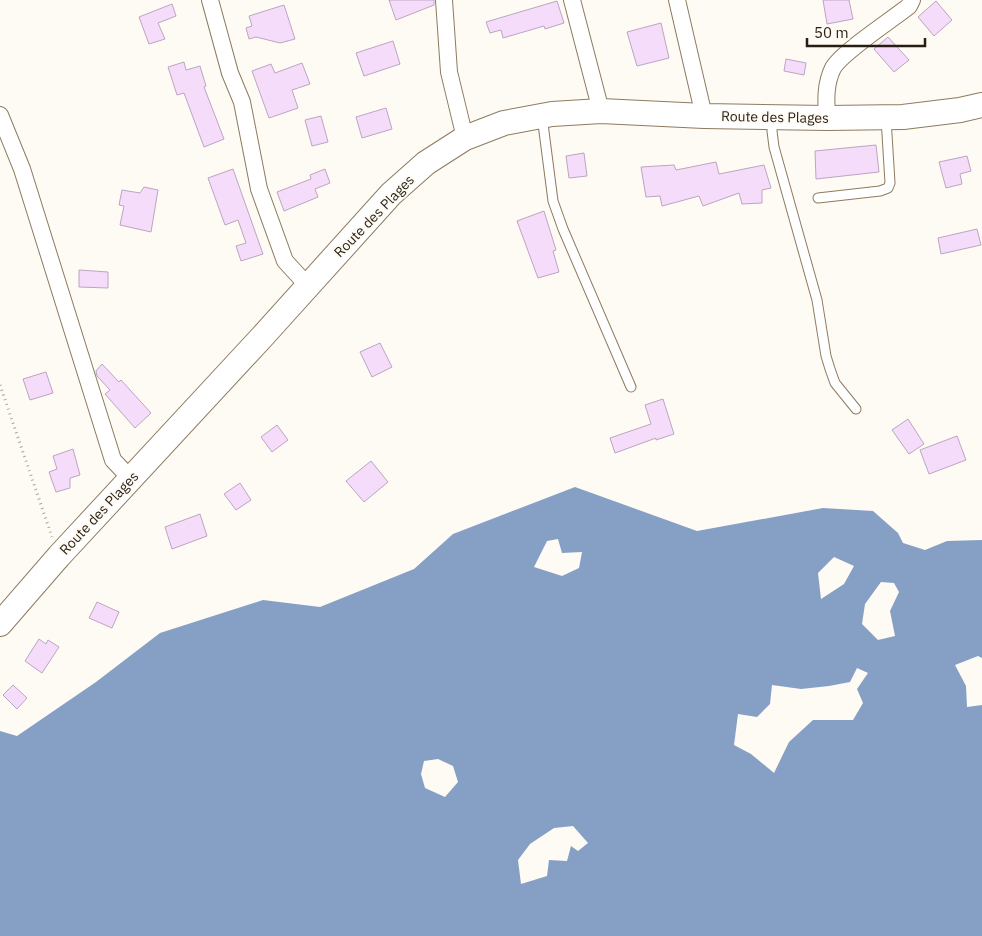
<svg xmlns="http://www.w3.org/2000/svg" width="982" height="936" font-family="'IBM Plex Sans',sans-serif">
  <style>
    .water { fill: #869fc5; fill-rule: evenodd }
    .building { fill: #f6dcfb; stroke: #bca5c0 }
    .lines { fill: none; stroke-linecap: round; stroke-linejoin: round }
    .lane-casing { stroke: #8d7b5f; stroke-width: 11 }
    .street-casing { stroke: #8d7b5f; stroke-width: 18 }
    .secondary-casing { stroke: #8d7b5f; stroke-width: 26 }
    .path { stroke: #aba59e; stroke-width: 3; stroke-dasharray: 1 4; stroke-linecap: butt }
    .lane { stroke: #fff; stroke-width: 9 }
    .street { stroke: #fff; stroke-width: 16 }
    .secondary { stroke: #fff; stroke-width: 24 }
    .labels { text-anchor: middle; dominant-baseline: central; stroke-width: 4; stroke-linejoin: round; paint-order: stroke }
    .street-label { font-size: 14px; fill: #261e13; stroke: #fefaf4 }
  </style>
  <rect width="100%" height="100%" fill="#fefaf4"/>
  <path class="water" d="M 575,487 L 697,531 L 823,508 L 873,511 L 898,533 L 903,543 L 925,550 L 947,541 L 982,540 L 982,658 L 978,656 L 955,665 L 966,686 L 967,707 L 982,705 L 982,936 L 0,936 L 0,731 L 17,736 L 96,682 L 160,633 L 263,600 L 320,607 L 414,569 L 453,534 ZM 558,539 L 562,553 L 582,552 L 579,568 L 562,576 L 534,567 L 547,541 ZM 834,557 L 854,566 L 844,584 L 821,599 L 818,573 ZM 881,582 L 894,583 L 899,592 L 890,611 L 895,636 L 878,640 L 862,624 L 865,604 ZM 857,668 L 868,673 L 857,689 L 863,703 L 853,720 L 813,720 L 789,742 L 774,773 L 751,754 L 734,745 L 738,714 L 757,717 L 770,704 L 772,685 L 801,689 L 829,686 L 850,682 ZM 438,759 L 453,766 L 458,782 L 445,797 L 425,788 L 421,774 L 424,761 ZM 573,826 L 588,843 L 578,851 L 571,846 L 567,861 L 549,860 L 547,876 L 521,884 L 518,860 L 530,844 L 554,828 Z"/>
  <g class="building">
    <polygon points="389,0 434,0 434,5 396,20"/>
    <polygon points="823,0 849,0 853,19 827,24"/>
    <polygon points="557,1 564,23 545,29 544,26 503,38 501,30 490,33 486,22"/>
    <polygon points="936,1 952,20 934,36 918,17"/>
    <polygon points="172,4 176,16 158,23 165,39 149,44 139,17"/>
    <polygon points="284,5 295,39 280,43 256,37 249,39 246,28 252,26 249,16"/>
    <polygon points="661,23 669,58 637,66 627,32"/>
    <polygon points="888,37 909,60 894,72 874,49"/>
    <polygon points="393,41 400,64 364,76 356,53"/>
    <polygon points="786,59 806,63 804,75 784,71"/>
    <polygon points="184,62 186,70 200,66 206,86 204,87 224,139 204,147 184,93 177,95 168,67"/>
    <polygon points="302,63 310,84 292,90 298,108 269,118 252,71 271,64 275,73"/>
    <polygon points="386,108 392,129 362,138 356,117"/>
    <polygon points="321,116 328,142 312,146 305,120"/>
    <polygon points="876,145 879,172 816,179 815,151"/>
    <polygon points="584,153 587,176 569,178 566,156"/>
    <polygon points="967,156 971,171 960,174 962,184 946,188 939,162"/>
    <polygon points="716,162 719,174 764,165 771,188 762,190 762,203 742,204 739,193 703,206 699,196 662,206 660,196 646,197 641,167 674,165 676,170"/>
    <polygon points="233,169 263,254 241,261 236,246 246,243 238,220 225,225 208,178"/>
    <polygon points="325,169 330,183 315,189 318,197 284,211 277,192 311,179 310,175"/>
    <polygon points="144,187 158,190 151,232 120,225 124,206 119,205 122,190 140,193"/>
    <polygon points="544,211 556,250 553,251 559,272 538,278 517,221"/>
    <polygon points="977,229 981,245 941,254 938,238"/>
    <polygon points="79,270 108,272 108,288 79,287"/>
    <polygon points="380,343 392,367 372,377 360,352"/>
    <polygon points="102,364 119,382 121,380 151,413 135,428 105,394 110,390 97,376 96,371"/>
    <polygon points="46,372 53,393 30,400 23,379"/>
    <polygon points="663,399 674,434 656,440 656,438 615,453 610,438 651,424 645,405"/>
    <polygon points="908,419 924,444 909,454 892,430"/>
    <polygon points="277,425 288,440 272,452 261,437"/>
    <polygon points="957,436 966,460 929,474 920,450"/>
    <polygon points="73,449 80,475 70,478 70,488 56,492 49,472 57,469 53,456"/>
    <polygon points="371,461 388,482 364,502 346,481"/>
    <polygon points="240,483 251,500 236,510 224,494"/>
    <polygon points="200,514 207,536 172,549 165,527"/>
    <polygon points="97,602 119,612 112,628 89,618"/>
    <polygon points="39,639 46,644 48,640 59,647 42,673 25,661"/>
    <polygon points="13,685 27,698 17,709 3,695"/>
  </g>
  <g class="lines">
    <g class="lane-casing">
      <g id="lane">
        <polyline points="542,116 553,201 563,229 631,387"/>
        <polyline points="773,118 772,131 774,147 817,300 826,356 830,369 835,383 856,409"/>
        <polyline points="818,198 880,191 888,188 890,183 886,118"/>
      </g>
    </g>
    <g class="street-casing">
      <g id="street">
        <polyline points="210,0 230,73 242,102 259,189 285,261 308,286"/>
        <polyline points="444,0 449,72 465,138"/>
        <polyline points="572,0 601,111"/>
        <polyline points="677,0 704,116"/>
        <polyline points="0,115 22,169 113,460 131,479"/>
        <path d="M 827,118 C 826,101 825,84 833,68 C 842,52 893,19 909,6 L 912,0"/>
      </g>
    </g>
    <g class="secondary-casing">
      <polyline id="secondary" points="0,624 59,556 262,337 391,194 426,163 465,138 504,123 552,114 601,111 704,116 827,118 903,117 960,110 982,105"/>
    </g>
    <polyline class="path" points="0,385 52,537"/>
    <use href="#lane" class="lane"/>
    <use href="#street" class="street"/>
    <use href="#secondary" class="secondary"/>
  </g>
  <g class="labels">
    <g class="street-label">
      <text transform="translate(775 117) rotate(1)">Route des Plages</text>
      <text transform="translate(374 216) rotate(-46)">Route des Plages</text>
      <text transform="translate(99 513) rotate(-47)">Route des Plages</text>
    </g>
  </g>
  <path d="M807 38v8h118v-8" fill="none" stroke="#261e13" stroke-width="2.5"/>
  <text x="814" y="38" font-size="15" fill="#261e13" stroke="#fefaf4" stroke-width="4" paint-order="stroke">50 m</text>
</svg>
